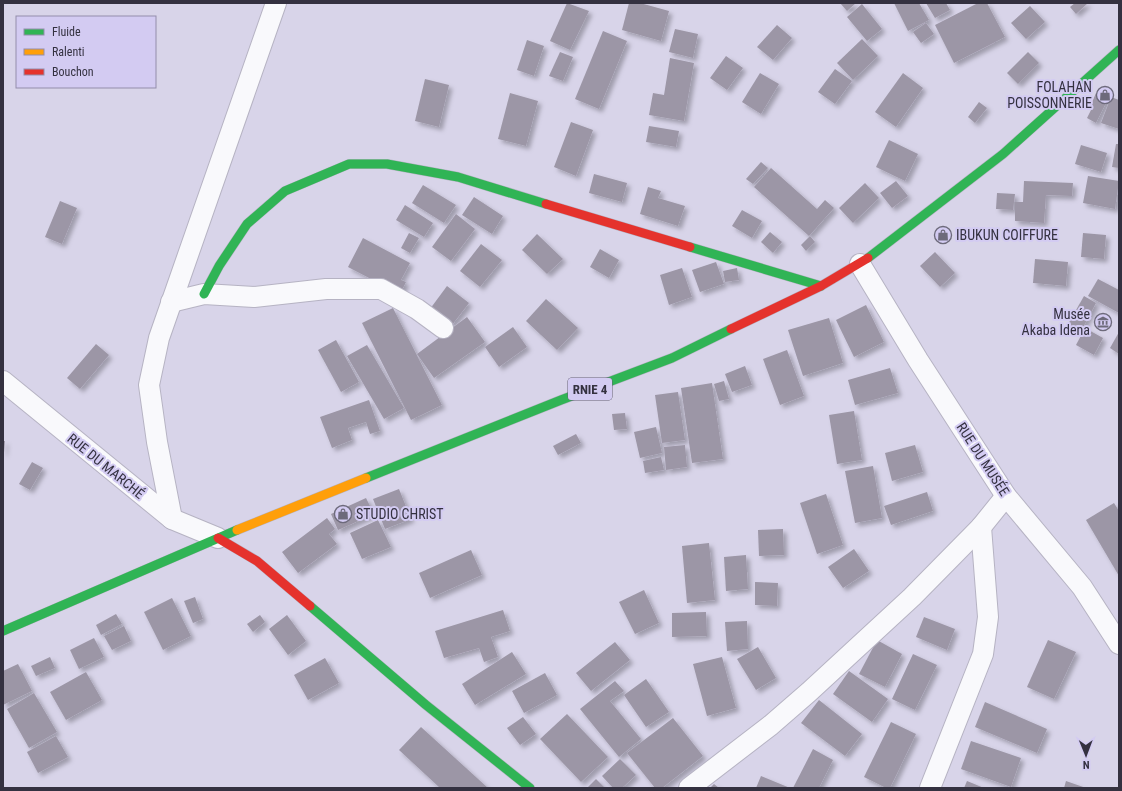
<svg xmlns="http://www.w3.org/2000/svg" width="1122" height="791" font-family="'Roboto Condensed',sans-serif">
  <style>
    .building { fill: #9c96a6; filter: url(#shadow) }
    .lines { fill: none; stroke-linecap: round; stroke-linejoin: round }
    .street-casing { stroke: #b6b3c3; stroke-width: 22 }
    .fast-casing { stroke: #b6b3c3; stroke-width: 10 }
    .slow-casing { stroke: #b6b3c3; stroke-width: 10 }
    .jam-casing { stroke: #b6b3c3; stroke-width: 10 }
    .street { stroke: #f9f9fc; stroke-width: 20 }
    .fast { stroke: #30b455; stroke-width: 9 }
    .slow { stroke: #ff9f0a; stroke-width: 9 }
    .jam { stroke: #e5322d; stroke-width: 9 }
    .labels { text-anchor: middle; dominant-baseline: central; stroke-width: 4; stroke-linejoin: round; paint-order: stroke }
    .shield { fill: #d3cbf2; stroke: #645f75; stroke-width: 1 }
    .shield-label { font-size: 13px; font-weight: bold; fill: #343140 }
    .poi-label { font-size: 14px; fill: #343140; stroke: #d3cbf2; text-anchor: end }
    .street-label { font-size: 14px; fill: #343140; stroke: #d3cbf2 }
  </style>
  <defs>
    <filter id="shadow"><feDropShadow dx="3.5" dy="3.5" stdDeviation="2" flood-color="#0004"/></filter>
  </defs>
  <rect width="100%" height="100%" fill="#d8d4e9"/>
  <g class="building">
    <polygon points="567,3 589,11 570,50 550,41"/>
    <polygon points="629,3 640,3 669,11 661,41 622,30"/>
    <polygon points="840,3 856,3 847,11"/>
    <polygon points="894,3 919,3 929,20 908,31"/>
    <polygon points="926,3 946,3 950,10 935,18"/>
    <polygon points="978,3 987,3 1005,37 954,63 935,25"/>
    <polygon points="1075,3 1088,3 1076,14 1070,7"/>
    <polygon points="862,4 882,29 867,41 847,17"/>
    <polygon points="1030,6 1045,22 1026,39 1011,23"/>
    <polygon points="926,23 934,34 921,43 913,32"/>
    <polygon points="777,25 792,38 773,60 757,47"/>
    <polygon points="675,29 698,34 693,58 669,52"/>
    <polygon points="603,31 627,41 599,109 575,99"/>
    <polygon points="862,39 878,56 853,80 837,63"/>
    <polygon points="527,40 544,46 534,76 517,70"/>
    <polygon points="560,52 573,57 563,81 549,76"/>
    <polygon points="1028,52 1039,63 1018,84 1007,73"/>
    <polygon points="726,56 743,68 727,90 710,78"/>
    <polygon points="670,58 694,63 684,121 649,115 653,93 664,95"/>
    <polygon points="835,69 852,81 835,104 818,92"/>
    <polygon points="760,73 779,84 761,114 742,102"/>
    <polygon points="903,73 923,88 896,127 875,112"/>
    <polygon points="425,79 449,85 439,127 415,121"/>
    <polygon points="510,93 538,101 526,146 498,139"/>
    <polygon points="1096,93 1108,99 1096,123 1087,118 1092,108 1090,107"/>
    <polygon points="1111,97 1119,100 1119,129 1101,123"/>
    <polygon points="979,102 987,108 975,123 968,117"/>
    <polygon points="571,122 593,130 576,176 554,167"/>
    <polygon points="649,126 679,131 676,147 646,142"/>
    <polygon points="889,140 918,154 905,181 876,167"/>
    <polygon points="1116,144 1119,144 1119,168 1112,167"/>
    <polygon points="1081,145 1107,153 1101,172 1075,164"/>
    <polygon points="761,162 768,168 753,184 746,179"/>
    <polygon points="771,168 817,209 825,200 834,208 809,236 754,187"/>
    <polygon points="594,174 627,183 622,202 589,193"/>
    <polygon points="1088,176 1119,181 1115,209 1083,203"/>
    <polygon points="896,181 908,196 892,208 880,193"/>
    <polygon points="1024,181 1073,183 1072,196 1046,195 1044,223 1015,221 1015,202 1023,202"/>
    <polygon points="865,183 879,198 853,223 839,208"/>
    <polygon points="423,185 456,205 444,223 412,203"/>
    <polygon points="648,187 661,191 658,198 685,206 678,226 640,214"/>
    <polygon points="997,193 1015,194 1013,210 996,209"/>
    <polygon points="474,197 503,216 492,234 462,215"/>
    <polygon points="60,201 77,208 62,244 45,237"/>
    <polygon points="405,205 433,223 424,237 396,220"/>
    <polygon points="742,210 762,221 752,238 732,226"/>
    <polygon points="456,214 475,229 451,261 432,247"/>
    <polygon points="770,232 782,242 773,253 761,242"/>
    <polygon points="409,233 419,238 410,253 401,248"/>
    <polygon points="1083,233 1106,235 1104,259 1081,257"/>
    <polygon points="537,234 563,259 547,274 522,250"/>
    <polygon points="810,236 815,242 806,251 801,245"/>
    <polygon points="363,238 410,263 401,280 406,282 400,294 348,267"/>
    <polygon points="481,244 502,260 480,287 460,271"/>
    <polygon points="600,249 619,260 609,278 590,267"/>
    <polygon points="935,252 955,273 940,287 920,266"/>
    <polygon points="1035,259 1068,262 1066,286 1033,283"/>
    <polygon points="716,262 724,284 700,292 692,270"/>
    <polygon points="682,268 692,297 669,305 660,275"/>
    <polygon points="737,268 739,280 725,282 723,271"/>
    <polygon points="1098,279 1119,290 1119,313 1088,296"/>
    <polygon points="447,286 469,303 452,325 430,309"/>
    <polygon points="1084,296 1096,303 1080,333 1067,326"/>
    <polygon points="546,299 578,328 557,350 526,321"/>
    <polygon points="866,305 884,342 854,357 836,320"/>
    <polygon points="393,308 442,405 411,420 362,323"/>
    <polygon points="467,317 485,342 434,378 417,354"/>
    <polygon points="829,318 843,363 803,376 788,330"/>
    <polygon points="513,327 527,347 499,367 485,347"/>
    <polygon points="1085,328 1103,338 1094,355 1076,345"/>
    <polygon points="1119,332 1119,354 1110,348"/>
    <polygon points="336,340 359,382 341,392 318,350"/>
    <polygon points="96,344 109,355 80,389 67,378"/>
    <polygon points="367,345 404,408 384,419 347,356"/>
    <polygon points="787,350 804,396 780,405 763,359"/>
    <polygon points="745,366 752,385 732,392 725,374"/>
    <polygon points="890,368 898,393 855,405 848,380"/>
    <polygon points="724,381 729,399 719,401 714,384"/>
    <polygon points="712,383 723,459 692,463 681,388"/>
    <polygon points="678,392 685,440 662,443 655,395"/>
    <polygon points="369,400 380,431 370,434 366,422 348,428 352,440 332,448 320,417"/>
    <polygon points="854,411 862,460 837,464 829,415"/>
    <polygon points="625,413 627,429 614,430 612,414"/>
    <polygon points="656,427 662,453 640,458 634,432"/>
    <polygon points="576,434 581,443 558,455 553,446"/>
    <polygon points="3,441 5,441 4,453 3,453"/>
    <polygon points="685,445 687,467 666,470 664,447"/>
    <polygon points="915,445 923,472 892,481 885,453"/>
    <polygon points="661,457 664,470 645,473 643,461"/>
    <polygon points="32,462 43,468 30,490 19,484"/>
    <polygon points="873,466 882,518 855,523 845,471"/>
    <polygon points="399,489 411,519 385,529 373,499"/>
    <polygon points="927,492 933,511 891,525 884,506"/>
    <polygon points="826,494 843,545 817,554 800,503"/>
    <polygon points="366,498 374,514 338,530 331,514"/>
    <polygon points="1114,503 1119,511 1119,576 1086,520"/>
    <polygon points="327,518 335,529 329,534 337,544 298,573 282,552"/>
    <polygon points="378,520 391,547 362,559 350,533"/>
    <polygon points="783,529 784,555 759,556 758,530"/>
    <polygon points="709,543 715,600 687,603 682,546"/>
    <polygon points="854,549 869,571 843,588 828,567"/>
    <polygon points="471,550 482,575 430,598 419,573"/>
    <polygon points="746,555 748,589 726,591 724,557"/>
    <polygon points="755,582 778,583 777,606 755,605"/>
    <polygon points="644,590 659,623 635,634 619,602"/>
    <polygon points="195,597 203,619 193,623 184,601"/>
    <polygon points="172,598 191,636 163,650 144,612"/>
    <polygon points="503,610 510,631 491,637 498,657 484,662 479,648 444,658 435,631"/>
    <polygon points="706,612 707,636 672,637 672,613"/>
    <polygon points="116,614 122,624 101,635 96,625"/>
    <polygon points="260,615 265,622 253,632 247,624"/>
    <polygon points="287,615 306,641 288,655 269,629"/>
    <polygon points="924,617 955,629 947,650 916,637"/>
    <polygon points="747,621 748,649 727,651 725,622"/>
    <polygon points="124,626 131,641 112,650 104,636"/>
    <polygon points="94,638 104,657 79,669 70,650"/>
    <polygon points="877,640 902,654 885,687 859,674"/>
    <polygon points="1048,640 1076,652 1054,699 1027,687"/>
    <polygon points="615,642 630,660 591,691 576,673"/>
    <polygon points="758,647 776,678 756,690 737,659"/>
    <polygon points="512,652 526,674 475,705 462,684"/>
    <polygon points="913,654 937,665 915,710 892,699"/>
    <polygon points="50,657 55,668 36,676 31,666"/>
    <polygon points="722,657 736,708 707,716 693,664"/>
    <polygon points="325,658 339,683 308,700 294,675"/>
    <polygon points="18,664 32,691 3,705 3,671"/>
    <polygon points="849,671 888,699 872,722 833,694"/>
    <polygon points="86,672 102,700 66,720 50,692"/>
    <polygon points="545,673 557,695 524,713 512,691"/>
    <polygon points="646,679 669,712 646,727 624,695"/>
    <polygon points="615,681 624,691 610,701 641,739 619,757 580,709"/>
    <polygon points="34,693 57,732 29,748 7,709"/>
    <polygon points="819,700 862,734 845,756 801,723"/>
    <polygon points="985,702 1047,729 1037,753 975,727"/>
    <polygon points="567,714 608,757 581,782 540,739"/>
    <polygon points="523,717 536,734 520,745 507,728"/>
    <polygon points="673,718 703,756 662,788 655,788 627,753"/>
    <polygon points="891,722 916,734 890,788 886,788 864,777"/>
    <polygon points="421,727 488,788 440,788 399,750"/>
    <polygon points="56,736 68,757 38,773 27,752"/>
    <polygon points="971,741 1021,758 1011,787 961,769"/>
    <polygon points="813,749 833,760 819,788 793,788"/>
    <polygon points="620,759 636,775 622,788 613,788 602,776"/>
    <polygon points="761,776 790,788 756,788"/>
    <polygon points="596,779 605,788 587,788"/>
    <polygon points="967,781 984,788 964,788"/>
    <polygon points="1066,781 1086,788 1064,788"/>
    <polygon points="714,784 719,788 710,788"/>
  </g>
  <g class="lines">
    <g class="street-casing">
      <g id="street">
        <polyline points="860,264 918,360 1006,496 1082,587 1119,644"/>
        <polyline points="171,302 204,294 254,297 326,289 381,289 417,309 443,328"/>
        <polyline points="3,381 172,519 218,538"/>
        <polyline points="172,519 157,442 149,385 159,338 276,3"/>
        <polyline points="689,788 771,725 809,692 912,597 981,527 1006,496"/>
        <polyline points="930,788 983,654 988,617 981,527"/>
      </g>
    </g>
    <g class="fast-casing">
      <g id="fast">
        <polyline points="690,247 821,286"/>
        <polyline points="868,258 1003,154 1119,50"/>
        <polyline points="204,294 219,266 247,224 285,191 349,164 387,164 458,177 546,204"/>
        <polyline points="366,478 561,400 672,358 731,329"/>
        <polyline points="310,606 426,705 530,788"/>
        <polyline points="3,631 237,530"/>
      </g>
    </g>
    <g class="slow-casing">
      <polyline id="slow" points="237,530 366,478"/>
    </g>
    <g class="jam-casing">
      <g id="jam">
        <polyline points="546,204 690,247"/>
        <polyline points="731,329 821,286 868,258"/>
        <polyline points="218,538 257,561 310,606"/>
      </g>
    </g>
    <use href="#street" class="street"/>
    <use href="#fast" class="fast"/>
    <use href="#slow" class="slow"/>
    <use href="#jam" class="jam"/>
  </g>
  <defs>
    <g id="shop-ring" transform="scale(0.9)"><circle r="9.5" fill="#d3cbf2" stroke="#6d6a7b" stroke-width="1.5"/><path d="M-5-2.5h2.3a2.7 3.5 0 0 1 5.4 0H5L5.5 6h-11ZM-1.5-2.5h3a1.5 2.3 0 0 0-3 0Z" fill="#6d6a7b"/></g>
    <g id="museum-ring" transform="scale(0.9)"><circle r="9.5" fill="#d3cbf2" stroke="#6d6a7b" stroke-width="1.5"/><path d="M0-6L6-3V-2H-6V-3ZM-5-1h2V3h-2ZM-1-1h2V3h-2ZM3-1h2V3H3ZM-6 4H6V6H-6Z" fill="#6d6a7b"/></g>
  </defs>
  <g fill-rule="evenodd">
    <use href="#shop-ring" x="1105" y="95"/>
    <use href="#shop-ring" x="943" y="235"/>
    <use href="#museum-ring" x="1103" y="322"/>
    <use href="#shop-ring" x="343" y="514"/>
  </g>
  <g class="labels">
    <rect class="shield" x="568" y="378" width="44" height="22" rx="3"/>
    <g class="shield-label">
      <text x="590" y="389">RNIE 4</text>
    </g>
    <g class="poi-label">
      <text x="1092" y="87">FOLAHAN<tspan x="1092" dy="16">POISSONNERIE</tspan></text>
      <text x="956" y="235" text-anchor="start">IBUKUN COIFFURE</text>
      <text x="1090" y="314">Musée<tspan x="1090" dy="16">Akaba Idena</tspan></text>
      <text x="356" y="514" text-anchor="start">STUDIO CHRIST</text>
    </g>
    <g class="street-label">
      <text transform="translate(983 459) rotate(57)">RUE DU MUSÉE</text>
      <text transform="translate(106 466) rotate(39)">RUE DU MARCHÉ</text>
    </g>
  </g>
  <rect width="1122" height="791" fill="none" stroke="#343140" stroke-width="8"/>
  <rect x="16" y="16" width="140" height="72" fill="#d3cbf2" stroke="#938dab"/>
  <rect x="24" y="29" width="20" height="6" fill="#30b455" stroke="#938dab"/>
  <text x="52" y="36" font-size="12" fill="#343140">Fluide</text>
  <rect x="24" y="49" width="20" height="6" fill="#ff9f0a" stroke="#938dab"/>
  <text x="52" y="56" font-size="12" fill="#343140">Ralenti</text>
  <rect x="24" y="69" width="20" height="6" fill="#e5322d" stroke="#938dab"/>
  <text x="52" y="76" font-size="12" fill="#343140">Bouchon</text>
  <g transform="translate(1086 755) rotate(179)" stroke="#d3cbf2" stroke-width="3" paint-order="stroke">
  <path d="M0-3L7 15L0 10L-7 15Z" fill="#343140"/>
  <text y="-6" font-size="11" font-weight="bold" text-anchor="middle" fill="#343140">N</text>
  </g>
</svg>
